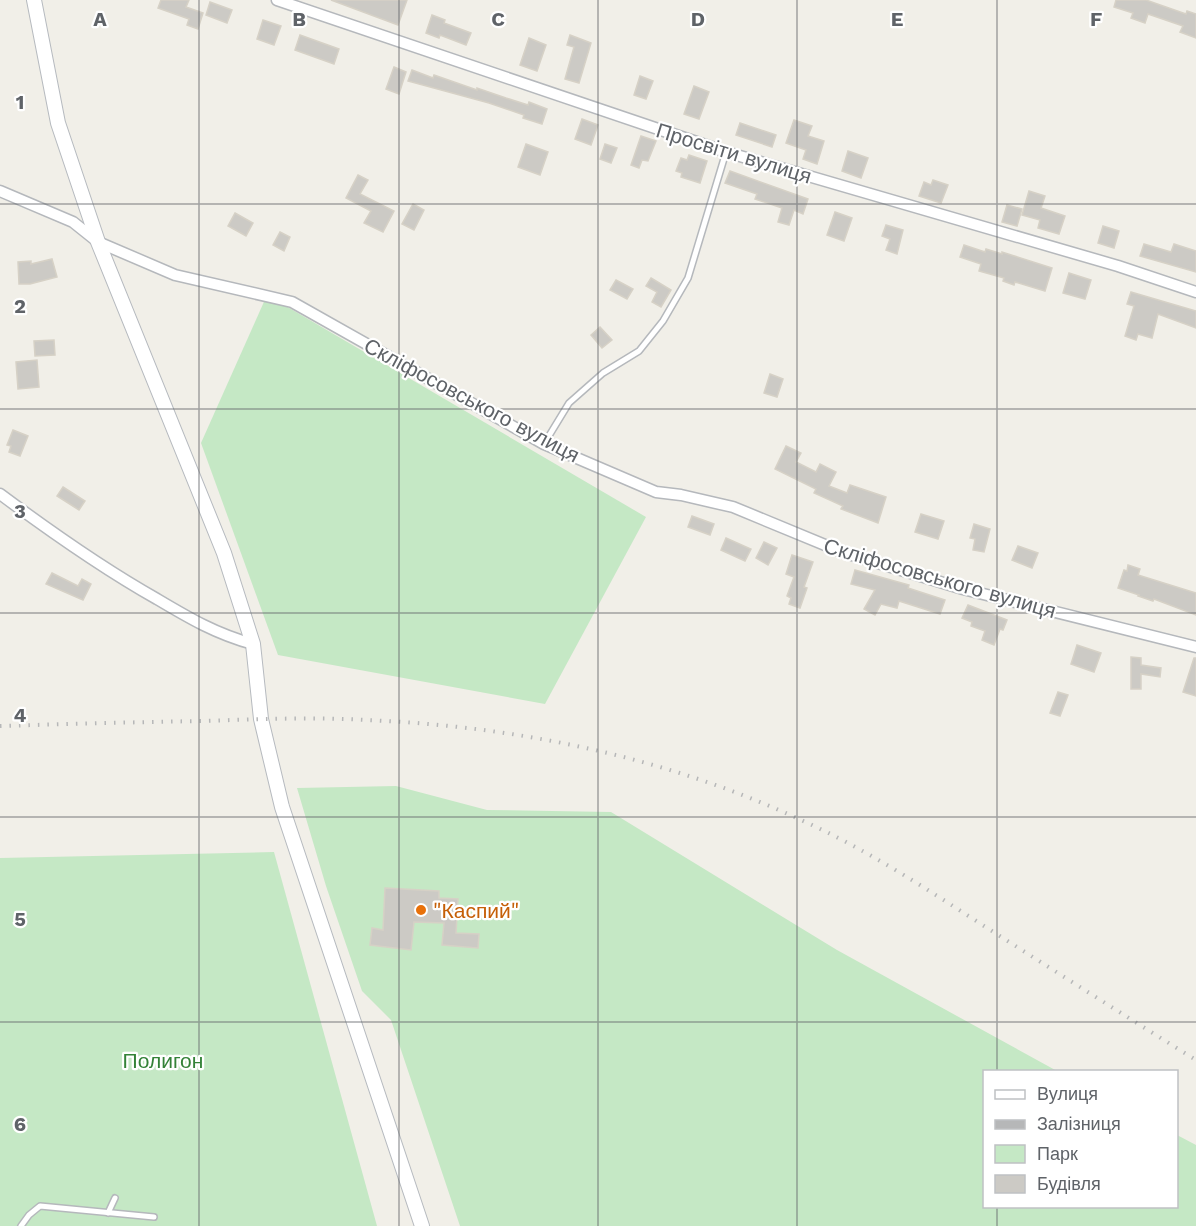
<svg xmlns="http://www.w3.org/2000/svg" width="1196" height="1226" font-family="'Work Sans',sans-serif">
  <style>
    .green { fill: #c5e8c5 }
    .building { fill: #cccac5; stroke: #d6d1c6; stroke-width: 1.5 }
    .lines { fill: none; stroke-linecap: round; stroke-linejoin: round }
    .service-casing { stroke: #b5b8bc; stroke-width: 8 }
    .minor-casing { stroke: #b5b8bc; stroke-width: 13 }
    .secondary-casing { stroke: #b6babf; stroke-width: 16 }
    .service { stroke: #fff; stroke-width: 5 }
    .minor { stroke: #fff; stroke-width: 10 }
    .secondary { stroke: #fff; stroke-width: 14 }
    .rail { stroke: #b6b7b8; stroke-width: 4; stroke-dasharray: 1.5 8; stroke-linecap: butt }
    .grid { fill: none; stroke: #5f6368; stroke-width: 1.5; stroke-opacity: 0.55 }
    .food-dot { fill: #e8710a; stroke: #fff; stroke-width: 2 }
    .labels { text-anchor: middle; dominant-baseline: central; stroke-width: 4.5; stroke-linejoin: round; paint-order: stroke }
    .street-label { font-size: 21px; fill: #5f6368; stroke: #fff }
    .food-label { font-size: 21px; fill: #c56008; stroke: #fff; text-anchor: start }
    .park-label { font-size: 21px; fill: #348238; stroke: #fff }
    .grid-label { font-size: 20px; text-anchor: middle; font-weight: bold; fill: #5f6368; stroke: #fff; stroke-width: 4.5; stroke-linejoin: round; paint-order: stroke }
  </style>
  <rect width="100%" height="100%" fill="#f1efe8"/>
  <g class="green">
    <polygon points="267,295 646,517 545,704 278,655 201,443"/>
    <polygon points="396,786 487,810 611,812 837,950 1057,1071 984,1072 984,1206 1176,1206 1177,1135 1196,1145 1196,1226 460,1226 391,1020 362,991 326,886 297,788"/>
    <polygon points="274,852 377,1226 0,1226 0,858"/>
  </g>
  <g class="building">
    <polygon points="161,0 189,0 186,7 203,13 198,29 187,25 189,19 158,8"/>
    <polygon points="331,0 407,0 398,25"/>
    <polygon points="1116,0 1146,0 1186,14 1187,11 1196,14 1196,38 1180,32 1183,26 1148,14 1145,23 1131,18 1133,13 1114,7"/>
    <polygon points="210,2 232,10 227,23 206,15"/>
    <polygon points="432,15 445,20 444,23 471,33 466,45 440,35 439,38 426,33"/>
    <polygon points="263,20 281,26 274,45 257,39"/>
    <polygon points="300,35 339,49 334,64 295,50"/>
    <polygon points="570,35 591,43 579,83 565,79 574,47 567,45"/>
    <polygon points="529,38 546,45 537,71 520,65"/>
    <polygon points="394,67 406,72 399,94 386,89"/>
    <polygon points="412,70 433,78 434,75 477,90 477,88 506,98 528,105 529,102 547,109 542,124 523,118 524,115 489,103 408,81"/>
    <polygon points="640,76 653,81 646,99 634,95"/>
    <polygon points="694,86 709,92 699,119 684,114"/>
    <polygon points="582,119 598,125 591,145 575,139"/>
    <polygon points="794,120 812,126 808,136 824,141 817,164 803,159 806,150 786,143"/>
    <polygon points="740,123 776,135 772,147 736,135"/>
    <polygon points="641,136 656,141 648,161 642,160 639,168 631,165"/>
    <polygon points="526,144 548,152 540,175 518,167"/>
    <polygon points="605,144 617,148 611,163 600,159"/>
    <polygon points="848,151 868,158 861,178 842,171"/>
    <polygon points="689,155 707,161 700,183 681,177 682,173 676,171 681,158 687,160"/>
    <polygon points="730,171 808,199 803,214 794,210 789,225 778,222 782,208 755,199 757,194 725,183"/>
    <polygon points="358,175 368,180 360,194 394,211 383,232 364,223 371,211 346,198"/>
    <polygon points="933,180 948,185 941,203 919,196 924,182 931,185"/>
    <polygon points="1029,191 1045,196 1041,208 1065,216 1059,234 1038,228 1040,220 1022,215"/>
    <polygon points="413,204 424,210 414,230 402,224"/>
    <polygon points="1007,205 1022,209 1017,226 1002,222"/>
    <polygon points="835,212 852,218 844,241 827,235"/>
    <polygon points="235,213 253,223 246,236 228,226"/>
    <polygon points="886,225 903,230 897,254 886,250 890,239 882,236"/>
    <polygon points="1103,226 1119,231 1114,248 1098,243"/>
    <polygon points="280,232 290,237 284,251 273,245"/>
    <polygon points="1144,244 1171,252 1174,244 1196,251 1196,272 1140,256"/>
    <polygon points="964,245 985,252 986,249 1002,254 1002,252 1052,268 1045,291 1015,282 1014,285 1003,281 1004,278 979,271 981,264 960,257"/>
    <polygon points="52,259 57,277 30,284 19,284 18,262 31,261 31,264"/>
    <polygon points="1069,273 1091,280 1085,299 1063,293"/>
    <polygon points="651,278 671,290 661,307 652,302 657,292 646,286"/>
    <polygon points="616,280 633,289 627,299 610,290"/>
    <polygon points="1131,292 1196,311 1196,328 1158,314 1152,338 1138,334 1136,340 1125,336 1134,306 1127,304"/>
    <polygon points="600,327 612,340 602,348 591,335"/>
    <polygon points="54,340 55,355 35,356 34,341"/>
    <polygon points="37,360 39,387 18,389 16,362"/>
    <polygon points="770,374 783,379 777,397 764,393"/>
    <polygon points="13,430 28,436 20,456 9,452 11,446 7,445"/>
    <polygon points="786,446 801,453 796,462 816,472 820,464 836,472 829,486 847,493 850,485 886,497 878,523 841,509 843,506 814,493 816,489 775,469"/>
    <polygon points="63,487 85,501 79,510 57,496"/>
    <polygon points="921,514 944,521 938,539 915,532"/>
    <polygon points="692,516 714,524 710,535 688,527"/>
    <polygon points="974,524 990,529 984,552 973,550 975,539 970,538"/>
    <polygon points="726,538 751,549 745,561 721,550"/>
    <polygon points="764,542 777,548 768,565 756,558"/>
    <polygon points="1018,546 1038,553 1032,568 1012,560"/>
    <polygon points="792,555 813,562 804,587 807,588 800,608 789,604 791,598 787,596 794,577 786,574"/>
    <polygon points="1128,565 1140,569 1138,575 1196,593 1196,615 1154,599 1153,601 1138,596 1139,595 1118,588 1124,570 1127,571"/>
    <polygon points="855,570 909,585 908,588 945,600 940,614 899,601 897,608 881,604 875,615 864,609 875,590 851,584"/>
    <polygon points="52,573 78,586 82,579 91,584 83,600 46,584"/>
    <polygon points="968,605 1007,620 1003,630 1000,629 994,645 982,640 985,631 971,626 972,622 962,618"/>
    <polygon points="1077,645 1101,653 1094,672 1071,664"/>
    <polygon points="1131,657 1141,658 1141,665 1161,668 1160,677 1141,674 1141,689 1131,689"/>
    <polygon points="1194,658 1196,658 1196,696 1183,692"/>
    <polygon points="1058,692 1068,695 1060,716 1050,713"/>
    <polygon points="385,888 439,891 439,898 458,899 456,933 479,934 478,948 442,945 444,923 414,922 411,950 370,945 372,928 383,930"/>
  </g>
  <g class="lines">
    <g class="service-casing">
      <g id="service">
        <polyline points="544,444 569,403 603,373 639,351 663,321 688,278 726,152"/>
        <polyline points="108,1213 115,1198"/>
        <polyline points="21,1226 29,1215 40,1206 154,1217"/>
      </g>
    </g>
    <g class="minor-casing">
      <g id="minor">
        <polyline points="277,0 726,152 1118,266 1196,292"/>
        <polyline points="0,191 73,222 98,242 175,275 292,302 544,444 656,492 681,495 733,507 842,552 963,589 1196,647"/>
        <path d="M 0,494 C 51,532 102,568 157,599 C 189,618 216,634 253,644"/>
      </g>
    </g>
    <g class="secondary-casing">
      <polyline id="secondary" points="34,0 58,123 98,242 224,553 253,644 261,719 282,807 422,1226"/>
    </g>
    <use href="#service" class="service"/>
    <use href="#minor" class="minor"/>
    <use href="#secondary" class="secondary"/>
    <path class="rail" d="M 0,726 C 68,724 137,722 205,721 C 259,719 313,717 366,720 C 515,726 666,757 801,820 C 866,849 925,888 984,926 C 1055,971 1125,1016 1196,1060"/>
  </g>
  <path class="grid" d="M 199,0 L 199,1226M 399,0 L 399,1226M 598,0 L 598,1226M 797,0 L 797,1226M 997,0 L 997,1072M 0,204 L 1196,204M 0,409 L 1196,409M 0,613 L 1196,613M 0,817 L 1196,817M 0,1022 L 1196,1022M 997,1206 L 997,1226"/>
  <circle class="food-dot" cx="421" cy="910" r="6"/>
  <g class="labels">
    <g class="street-label">
      <text transform="translate(734 153) rotate(17)">Просвіти вулиця</text>
      <text transform="translate(472 400) rotate(28)">Скліфосовського вулиця</text>
      <text transform="translate(940 578) rotate(16)">Скліфосовського вулиця</text>
    </g>
    <g class="food-label">
      <text x="433" y="910">"Каспий"</text>
    </g>
    <g class="park-label">
      <text x="163" y="1060">Полигон</text>
    </g>
  </g>
  <g class="grid-label">
    <text x="100" y="26">A</text>
    <text x="299" y="26">B</text>
    <text x="498" y="26">C</text>
    <text x="698" y="26">D</text>
    <text x="897" y="26">E</text>
    <text x="1096" y="26">F</text>
    <text x="20" y="109">1</text>
    <text x="20" y="313">2</text>
    <text x="20" y="518">3</text>
    <text x="20" y="722">4</text>
    <text x="20" y="926">5</text>
    <text x="20" y="1131">6</text>
  </g>
  <rect x="983" y="1070" width="195" height="138" fill="#ffffff" stroke="#bfc1c3" stroke-width="1.5"/>
  <rect x="995" y="1090" width="30" height="9" fill="#ffffff" stroke="#bfc1c3" stroke-width="1.5"/>
  <text x="1037" y="1100" font-size="18" fill="#5f6368">Вулиця</text>
  <rect x="995" y="1120" width="30" height="9" fill="#b6b7b8" stroke="#bfc1c3" stroke-width="1.5"/>
  <text x="1037" y="1130" font-size="18" fill="#5f6368">Залізниця</text>
  <rect x="995" y="1145" width="30" height="18" fill="#c5e8c5" stroke="#bfc1c3" stroke-width="1.5"/>
  <text x="1037" y="1160" font-size="18" fill="#5f6368">Парк</text>
  <rect x="995" y="1175" width="30" height="18" fill="#cccac5" stroke="#bfc1c3" stroke-width="1.5"/>
  <text x="1037" y="1190" font-size="18" fill="#5f6368">Будівля</text>
</svg>
